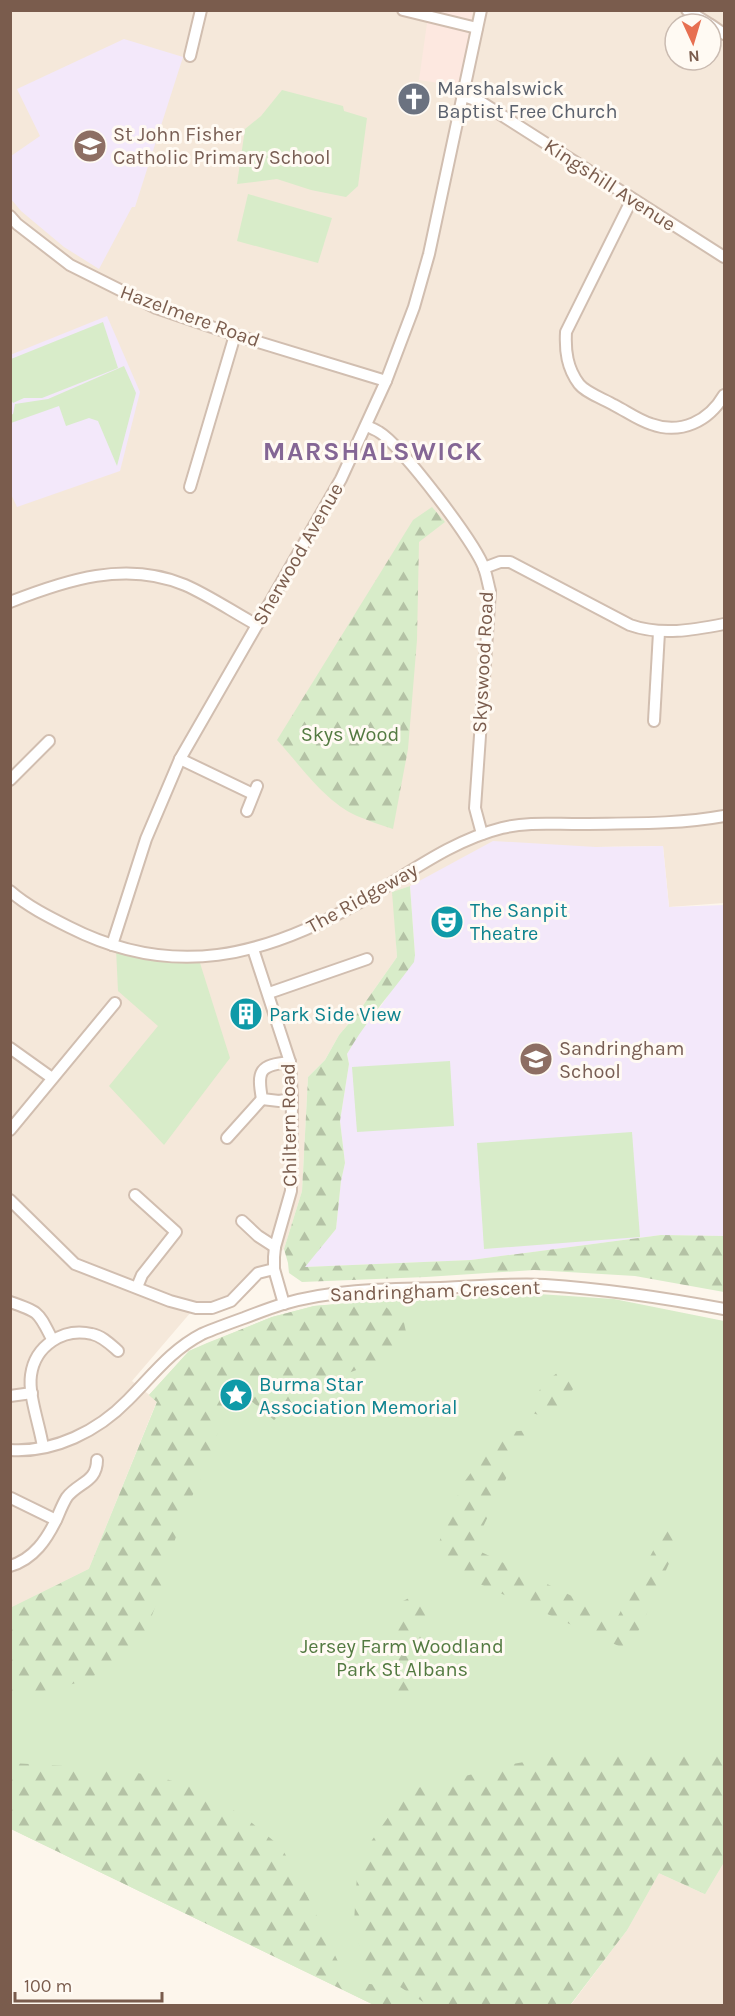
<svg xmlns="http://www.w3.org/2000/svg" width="735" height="2016" font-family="Karla,sans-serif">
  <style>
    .residential { fill: #f5e8da; fill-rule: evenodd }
    .commercial { fill: #fde8e0 }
    .education { fill: #f3e8fa }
    .green { fill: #d8ecc9 }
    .forest { fill: url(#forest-firs) }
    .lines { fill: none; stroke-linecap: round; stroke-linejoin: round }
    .minor-casing { stroke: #d1beb0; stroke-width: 14 }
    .minor { stroke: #fff; stroke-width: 10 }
    .labels { text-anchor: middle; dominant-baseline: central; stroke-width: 6; stroke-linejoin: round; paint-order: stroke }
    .worship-label { font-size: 20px; fill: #5b616d; stroke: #fffaf3; text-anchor: start }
    .education-label { font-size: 20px; fill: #785e54; stroke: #fffaf3; text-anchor: start }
    .street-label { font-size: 20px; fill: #7a5c4d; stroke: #fffaf3 }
    .park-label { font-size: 20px; fill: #537a41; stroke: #fffaf3 }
    .culture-label { font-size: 20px; fill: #0d838f; stroke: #fffaf3; text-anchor: start }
    .district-label { font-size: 26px; font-weight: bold; letter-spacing: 1.5px; fill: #846695; stroke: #fffaf3 }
  </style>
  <defs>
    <pattern id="forest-firs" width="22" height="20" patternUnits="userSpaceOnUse" patternTransform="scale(1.5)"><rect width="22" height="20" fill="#d8ecc9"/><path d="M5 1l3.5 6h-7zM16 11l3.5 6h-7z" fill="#b4c2a5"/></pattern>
  </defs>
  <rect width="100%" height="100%" fill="#fdf6ec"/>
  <g class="residential">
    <path d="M 11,11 L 724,11 L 724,903 L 669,907 L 663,846 L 596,847 L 410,886 L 393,892 L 397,957 L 357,1014 L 339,1035 L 325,1060 L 308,1077 L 302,1191 L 284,1249 L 226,1299 L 197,1305 L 132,1381 L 157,1401 L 89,1569 L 11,1608 ZM 675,24 L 711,24 L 711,60 L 675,60 Z"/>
    <polygon points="724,1862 724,2005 570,2006 627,1930 659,1873 705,1894"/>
  </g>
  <polygon class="commercial" points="414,11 473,11 459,86 419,80 427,23"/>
  <g class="education">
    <polygon points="124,39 183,57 135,207 132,207 99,269 64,247 21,211 11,199 11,156 40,136 17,89"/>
    <polygon points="107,316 140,392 120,471 17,507 10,492 10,355"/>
    <polygon points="493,841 596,847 663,846 669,907 724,905 724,1236 661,1235 471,1260 304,1267 336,1229 341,1180 345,1163 340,1121 349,1064 347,1054 361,1029 381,1006 415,955 410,886"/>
  </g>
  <g class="green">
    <polygon points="282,90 343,106 344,111 367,118 358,186 346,197 311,190 277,179 237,184 245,129 261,116"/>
    <polygon points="248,194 332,218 318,263 237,241"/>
    <polygon points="103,322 118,368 42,398 24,398 13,403 10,398 11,359"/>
    <polygon points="124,366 136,393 117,466 98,421 89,418 66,426 59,406 11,423 11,415 13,414 15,404 48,399"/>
    <polygon points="116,949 200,963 230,1058 164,1145 109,1086 158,1026 118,991"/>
    <polygon points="450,1061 454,1126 357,1132 352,1067"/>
    <polygon points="632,1132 640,1237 484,1249 477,1143"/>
    <polygon points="508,1292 614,1299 724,1321 724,1862 705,1894 659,1873 627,1930 570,2005 374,2005 11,1829 10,1608 89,1569 157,1402 149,1395 189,1351 272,1317 314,1306"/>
  </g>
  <g class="forest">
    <path d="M 432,507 L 445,522 L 419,542 L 417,640 L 408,749 L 393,829 C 381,825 369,821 357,816 C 324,801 301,766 277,740 L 413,520 Z"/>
    <path d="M 410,886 L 415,955 L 414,962 C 391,993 366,1021 347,1054 L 349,1064 L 340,1121 L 345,1163 L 341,1181 L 336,1229 L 305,1267 L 471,1260 L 661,1235 L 724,1236 L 724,1292 L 635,1276 L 534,1270 L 426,1277 L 302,1282 L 289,1273 L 288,1263 L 284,1249 L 302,1191 L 308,1077 L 325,1060 L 339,1035 L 357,1014 L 397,957 L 392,892 Z"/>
    <path d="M 378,1300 L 404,1323 L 409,1345 L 393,1357 L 334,1378 L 274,1420 L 243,1394 L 235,1381 L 228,1386 C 223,1405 220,1424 215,1443 C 206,1472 189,1499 179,1527 C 168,1560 162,1595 147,1627 C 122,1677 61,1691 11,1695 L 11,1608 L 89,1569 L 157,1402 L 149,1395 L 189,1351 L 207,1343 L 272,1317 L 314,1306 Z"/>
    <path d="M 576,1363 L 573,1389 L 553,1419 L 525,1411 C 541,1387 549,1374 576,1363 Z"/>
    <polygon points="529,1430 473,1548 617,1618 676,1508 679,1541 641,1626 629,1648 621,1647 464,1577 434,1555 462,1485 483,1456 509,1432"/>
    <polygon points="419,1593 431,1600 433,1623 423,1642 422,1671 423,1693 410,1701 376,1679 392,1640 395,1617 401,1602"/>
    <polygon points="724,1751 724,1862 705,1894 659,1873 627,1930 570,2005 428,2005 397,1985 386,1980 373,1976 365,1971 354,1922 358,1860 389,1816 413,1789 513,1764 579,1752 672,1757 716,1754"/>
    <polygon points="11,1763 119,1769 166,1779 207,1792 252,1823 281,1847 300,1880 347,1981 385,1986 416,2005 374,2005 11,1829"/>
  </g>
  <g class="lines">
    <g class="minor-casing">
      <g id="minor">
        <polyline points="403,10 477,28"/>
        <polyline points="687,10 709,24"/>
        <polyline points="711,25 724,34"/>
        <polyline points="190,56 201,10"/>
        <polyline points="464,96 481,102 724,257"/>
        <path d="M 632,199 L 566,332 C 565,351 567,368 579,384 C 586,393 604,399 614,405 C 626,411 638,420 651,424 C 681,435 709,421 724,395"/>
        <polyline points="10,216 17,224 70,265 156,308 235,335 386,381"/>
        <path d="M 367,426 C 371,428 376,430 379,432 C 401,445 476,544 484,568 C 487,576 488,584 490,591 L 475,808 L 482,834"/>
        <polyline points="190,487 235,335"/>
        <path d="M 484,568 L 500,562 L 510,562 L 630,625 C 661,636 693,630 724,624"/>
        <path d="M 10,602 C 66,580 126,560 185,585 C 210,596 233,612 257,625"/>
        <polyline points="654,721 659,632"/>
        <polyline points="180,759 253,794"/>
        <polyline points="10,780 49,741"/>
        <polyline points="247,811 257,786"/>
        <path d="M 10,891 C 27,906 49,917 69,927 C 173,980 264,957 362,901 C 407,875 450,841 502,828 C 526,822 551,824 575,824 C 626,823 674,825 724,816"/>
        <polyline points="112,945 146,839 180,759 341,479 386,381 414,307 429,254 481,10"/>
        <polyline points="253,949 290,1062 292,1099 291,1191 275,1247 274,1257 274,1269 284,1304"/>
        <polyline points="269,993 367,959"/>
        <polyline points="10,1048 52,1078"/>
        <path d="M 290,1062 C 259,1065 257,1071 262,1099 L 279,1101 L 292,1099"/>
        <polyline points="10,1130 115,1003"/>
        <polyline points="227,1138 262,1099"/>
        <polyline points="135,1195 176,1232 142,1275 137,1287"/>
        <polyline points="10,1200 75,1264 170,1301 196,1308 212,1308 231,1301 258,1273 274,1269"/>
        <polyline points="242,1221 258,1236 275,1247"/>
        <path d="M 10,1302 C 40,1312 38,1312 52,1339"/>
        <polyline points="10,1396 32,1393"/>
        <path d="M 43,1447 C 40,1426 28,1395 31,1375 C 35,1346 63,1327 92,1334 C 102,1336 110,1344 118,1351"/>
        <path d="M 10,1450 C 54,1453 98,1431 128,1400 C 152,1376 171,1350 202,1334 C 216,1328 230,1323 244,1318 C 257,1313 270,1308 283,1304 C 333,1289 388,1289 440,1288 C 475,1287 510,1283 545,1285 C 605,1289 665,1298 724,1309"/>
        <polyline points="11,1498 56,1520"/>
        <path d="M 10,1566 C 34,1559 47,1539 57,1518 C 60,1511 63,1503 67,1497 C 79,1482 97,1482 97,1460"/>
      </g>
    </g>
    <use href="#minor" class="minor"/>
  </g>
  <defs>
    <g id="church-disc" transform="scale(1.725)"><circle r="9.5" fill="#6b7280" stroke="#fffaf3"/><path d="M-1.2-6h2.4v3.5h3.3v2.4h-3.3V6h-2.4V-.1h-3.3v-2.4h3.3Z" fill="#fff"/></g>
    <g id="school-disc" transform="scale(1.725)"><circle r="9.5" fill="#8d6e63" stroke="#fffaf3"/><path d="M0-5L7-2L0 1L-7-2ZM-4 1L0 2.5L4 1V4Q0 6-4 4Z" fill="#fff"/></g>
    <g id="theatre-disc" transform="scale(1.725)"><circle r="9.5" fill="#0f9aa8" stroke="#fffaf3"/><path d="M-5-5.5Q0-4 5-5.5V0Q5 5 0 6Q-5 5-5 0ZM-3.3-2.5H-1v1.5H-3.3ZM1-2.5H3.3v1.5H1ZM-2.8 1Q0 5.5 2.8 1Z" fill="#fff"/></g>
    <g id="building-disc" transform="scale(1.725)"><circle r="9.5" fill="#0f9aa8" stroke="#fffaf3"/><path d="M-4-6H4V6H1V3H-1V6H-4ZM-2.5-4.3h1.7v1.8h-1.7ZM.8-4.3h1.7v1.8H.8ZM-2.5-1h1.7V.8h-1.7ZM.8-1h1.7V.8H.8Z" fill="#fff"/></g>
    <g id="sight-disc" transform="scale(1.725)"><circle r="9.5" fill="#0f9aa8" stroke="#fffaf3"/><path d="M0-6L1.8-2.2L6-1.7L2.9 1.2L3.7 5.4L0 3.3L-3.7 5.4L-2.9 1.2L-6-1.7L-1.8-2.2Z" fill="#fff"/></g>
  </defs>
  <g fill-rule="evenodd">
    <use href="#church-disc" x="414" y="99"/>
    <use href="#school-disc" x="90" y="146"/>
    <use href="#theatre-disc" x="447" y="922"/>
    <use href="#building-disc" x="246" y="1014"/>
    <use href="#school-disc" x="536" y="1059"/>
    <use href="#sight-disc" x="236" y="1395"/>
  </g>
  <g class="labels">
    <g class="worship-label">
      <text x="437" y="88">Marshalswick<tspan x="437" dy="23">Baptist Free Church</tspan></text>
    </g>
    <g class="education-label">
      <text x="113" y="134">St John Fisher<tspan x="113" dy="23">Catholic Primary School</tspan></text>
      <text x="559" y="1048">Sandringham<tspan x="559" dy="23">School</tspan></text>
    </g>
    <g class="street-label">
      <text transform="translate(610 185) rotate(33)">Kingshill Avenue</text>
      <text transform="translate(190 316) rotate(20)">Hazelmere Road</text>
      <text transform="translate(298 554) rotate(-60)">Sherwood Avenue</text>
      <text transform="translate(483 662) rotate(-87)">Skyswood Road</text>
      <text transform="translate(362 898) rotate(-29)">The Ridgeway</text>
      <text transform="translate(289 1125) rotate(-91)">Chiltern Road</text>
      <text transform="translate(435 1291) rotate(-2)">Sandringham Crescent</text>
    </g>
    <g class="park-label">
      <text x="350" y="734">Skys Wood</text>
      <text x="402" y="1646">Jersey Farm Woodland<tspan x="402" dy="23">Park St Albans</tspan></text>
    </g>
    <g class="culture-label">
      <text x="470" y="910">The Sanpit<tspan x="470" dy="23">Theatre</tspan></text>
      <text x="269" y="1014">Park Side View</text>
      <text x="259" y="1384">Burma Star<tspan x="259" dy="23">Association Memorial</tspan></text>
    </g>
    <g class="district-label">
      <text x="373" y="451">MARSHALSWICK</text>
    </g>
  </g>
  <rect width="735" height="2016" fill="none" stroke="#7a5c4d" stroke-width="24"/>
  <g transform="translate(693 42) rotate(176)"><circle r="28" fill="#fffaf3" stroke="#cabbb1" stroke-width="1.5"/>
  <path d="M0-4.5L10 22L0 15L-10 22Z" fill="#e76f51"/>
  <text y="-9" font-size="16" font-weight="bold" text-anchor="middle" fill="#7a5c4d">N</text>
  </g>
  <path d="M15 1992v9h147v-9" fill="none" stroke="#7a5c4d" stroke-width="3"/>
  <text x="24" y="1992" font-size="18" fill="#7a5c4d" stroke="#fffaf3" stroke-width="4.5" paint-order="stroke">100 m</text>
</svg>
